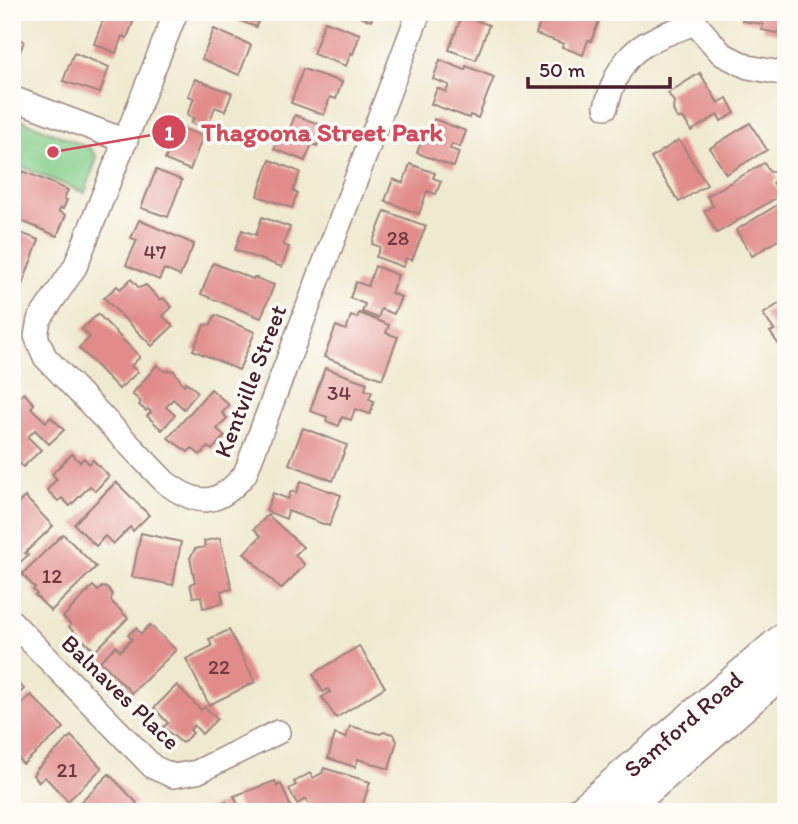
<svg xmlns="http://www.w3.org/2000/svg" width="798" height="824" font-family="Itim,sans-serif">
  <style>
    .green { fill: #84cd89; stroke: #67765a; stroke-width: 2 }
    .building { fill: #e18c8b }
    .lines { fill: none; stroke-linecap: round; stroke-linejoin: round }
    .minor-casing { stroke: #9c847d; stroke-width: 26 }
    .major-casing { stroke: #9c847d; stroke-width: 33 }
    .minor { stroke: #fff; stroke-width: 23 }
    .major { stroke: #fff; stroke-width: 30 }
    .labels { text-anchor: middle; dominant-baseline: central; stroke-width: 7; stroke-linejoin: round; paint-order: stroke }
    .number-label { font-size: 21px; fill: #703a43 }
    .street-label { font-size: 24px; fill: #4a1f2b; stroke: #fdfcf7 }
    .leader { fill: none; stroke: #d1495b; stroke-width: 2.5 }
    .callout-dot { fill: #d1495b; stroke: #fdfcf7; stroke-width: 2.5 }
    .mark-label { font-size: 21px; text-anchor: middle; font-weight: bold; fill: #fff }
    .callout-label { font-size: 26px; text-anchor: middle; font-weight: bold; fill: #d1495b; stroke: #fdfcf7; stroke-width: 7; stroke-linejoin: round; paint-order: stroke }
  </style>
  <rect width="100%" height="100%" fill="#fdfcf7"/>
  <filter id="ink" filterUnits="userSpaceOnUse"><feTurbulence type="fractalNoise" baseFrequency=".0143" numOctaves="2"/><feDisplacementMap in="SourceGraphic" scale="14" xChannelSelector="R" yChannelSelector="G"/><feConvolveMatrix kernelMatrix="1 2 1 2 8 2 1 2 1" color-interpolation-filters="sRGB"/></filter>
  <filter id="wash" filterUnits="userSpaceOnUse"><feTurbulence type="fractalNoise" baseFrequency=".00686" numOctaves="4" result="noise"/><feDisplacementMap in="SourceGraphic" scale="28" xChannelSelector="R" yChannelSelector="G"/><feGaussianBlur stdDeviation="1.57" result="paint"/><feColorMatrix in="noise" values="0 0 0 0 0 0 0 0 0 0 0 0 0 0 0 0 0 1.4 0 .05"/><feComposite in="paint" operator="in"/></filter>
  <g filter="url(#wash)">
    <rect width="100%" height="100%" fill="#efe9cf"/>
    <polygon class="green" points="12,116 90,148 97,157 85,193 12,163"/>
    <g id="blocks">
      <g class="building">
        <polygon points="106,12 122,12 135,17 127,38 122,36 116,53 94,44"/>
        <polygon points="225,12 262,12 256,27 224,15"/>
        <polygon points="348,12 374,12 371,21"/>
        <polygon points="544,12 584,12 600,18 591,41 588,40 583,55 562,47 564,44 536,34"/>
        <polygon points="743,12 786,12 786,35 762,30 763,24 742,21"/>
        <polygon points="462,15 489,25 476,60 449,50"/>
        <polygon points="325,21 360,34 353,54 351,53 346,66 313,54"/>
        <polygon points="214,29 251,45 239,75 202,59"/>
        <polygon points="12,37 24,41 16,62 12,61"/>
        <polygon points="74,53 109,67 100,93 63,81"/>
        <polygon points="440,60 465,70 466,66 494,77 478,118 470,115 469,118 431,104 437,88 446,92 449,85 433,79"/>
        <polygon points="303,69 342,82 336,99 330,97 324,115 291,103"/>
        <polygon points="700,73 718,103 727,98 735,113 721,121 718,115 691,131 684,119 677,118 673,110 674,102 668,93"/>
        <polygon points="195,79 232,93 225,111 215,107 207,129 191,123 194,118 187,115 194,98 188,96"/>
        <polygon points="295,115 324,126 317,146 312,144 305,161 274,149 280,134 287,136"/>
        <polygon points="434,119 466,131 460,147 452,144 450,149 459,152 454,167 417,153 424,134 428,136"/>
        <polygon points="750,123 767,150 726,174 710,148"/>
        <polygon points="178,127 203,136 190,170 165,160"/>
        <polygon points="679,140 707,185 679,202 651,158"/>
        <polygon points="270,160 300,172 293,191 297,193 292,208 257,196"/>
        <polygon points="764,163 770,172 773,171 778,179 773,182 781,195 717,233 704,211 713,206 707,196"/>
        <polygon points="410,164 435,173 433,178 441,181 436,194 427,191 419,214 385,201 393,179 403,183"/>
        <polygon points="156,170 182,180 168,217 141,208"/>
        <polygon points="23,171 68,190 64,199 67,200 63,209 60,208 59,212 66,215 57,236 12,217 12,189 14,189"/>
        <polygon points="784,201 786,241 781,244 778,240 752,256 736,230"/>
        <polygon points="385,211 426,226 412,260 406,258 403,267 376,257 380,247 372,244"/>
        <polygon points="262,217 290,227 283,245 289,247 282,267 235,250 242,230 256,235"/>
        <polygon points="139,220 194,244 180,276 164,269 159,280 126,265 137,240 131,238"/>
        <polygon points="12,233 20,236 21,233 39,240 22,285 12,282"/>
        <polygon points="213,263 253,279 254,277 274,285 261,318 201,294"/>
        <polygon points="375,266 398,275 391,293 401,297 394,314 381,309 378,318 362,312 365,304 350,298 356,282 368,286"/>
        <polygon points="131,279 139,288 146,285 160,300 163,298 172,307 163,316 173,326 152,346 104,298 117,286 120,289"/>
        <polygon points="786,299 786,345 781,348 770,332 774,330 763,314"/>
        <polygon points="359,313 389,325 386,333 398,337 382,379 324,357 336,326 346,330 351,316 357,318"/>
        <polygon points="98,314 140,357 131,366 138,372 119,389 79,348 90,337 82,329"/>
        <polygon points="215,315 255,332 239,370 193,350 204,325 211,324"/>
        <polygon points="157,365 164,371 173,370 184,385 186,382 198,392 184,409 173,399 166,407 175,415 162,430 147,416 151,412 148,409 146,411 139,405 141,402 132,394"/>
        <polygon points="325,368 367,383 365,390 372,392 369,399 374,401 370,414 355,409 351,420 342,417 339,426 326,421 327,417 310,411"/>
        <polygon points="211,389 229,405 222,413 227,418 217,429 225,436 212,450 208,447 200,455 192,448 188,452 168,438"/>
        <polygon points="24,393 34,404 31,408 46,422 51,417 64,430 49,444 35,430 28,437 41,450 23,467 12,456 12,405"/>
        <polygon points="303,428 347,445 333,481 289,464"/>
        <polygon points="72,454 80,462 84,458 89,464 93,460 109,476 95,491 90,486 70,506 62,498 58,501 47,490 57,479 52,474"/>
        <polygon points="301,481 341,495 329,526 288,511 286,519 266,511 273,493 288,499 291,491 296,493"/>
        <polygon points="116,482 149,515 133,531 130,527 113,544 105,536 96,546 74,524"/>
        <polygon points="25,497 53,526 25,553 28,555 12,570 12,509"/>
        <polygon points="268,515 303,547 295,555 305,565 281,589 244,553 261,536 254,529"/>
        <polygon points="141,533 181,542 173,585 132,577"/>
        <polygon points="63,534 96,567 51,611 35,595 37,594 33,590 35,588 22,574"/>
        <polygon points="220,538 232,589 221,591 223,603 203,608 201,596 193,597 190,584 195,582 190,558 195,549 205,547 204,541"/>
        <polygon points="93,586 98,591 102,587 108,588 112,594 111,601 128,618 95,651 69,627 71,625 63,617"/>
        <polygon points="150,625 176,650 132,693 100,661 116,646 120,651 132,639 128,635 136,628 141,634"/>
        <polygon points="229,630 255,682 209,705 186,659 212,646 209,639"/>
        <polygon points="359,646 385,687 336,718 322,697 330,692 328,689 323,692 313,674"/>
        <polygon points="12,678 24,689 12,701"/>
        <polygon points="177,685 201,710 205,707 217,719 202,734 194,725 190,730 193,733 182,743 163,727 168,723 154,708"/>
        <polygon points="31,695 64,728 23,764 12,752 12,713"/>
        <polygon points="350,726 380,734 384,732 393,734 397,741 389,769 358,759 355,767 328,758 335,734 346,738"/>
        <polygon points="71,736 102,768 68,801 45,777 39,782 33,775 37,769"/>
        <polygon points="324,768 370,782 361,810 348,806 346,812 332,812 309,805 306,799 297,804 289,789 296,785 294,782 310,773 313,778 322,773"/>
        <polygon points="109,774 137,803 128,812 79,812 75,807"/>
        <polygon points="275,781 277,786 281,784 293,812 254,812 254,810 241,812 234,796"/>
        <polygon points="226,801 231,812 201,812"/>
      </g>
    </g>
  </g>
  <g filter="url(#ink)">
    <use href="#blocks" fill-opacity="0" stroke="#9c847d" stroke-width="2"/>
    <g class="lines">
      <g class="minor-casing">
        <g id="minor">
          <path d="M 176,12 L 75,267 L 39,320 L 36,336 L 45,357 L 165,482 C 198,507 218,507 245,474 L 419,12"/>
          <polyline points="694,12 695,23 722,54 748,67 786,74"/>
          <polyline points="12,98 126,141"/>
          <path d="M 606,107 C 621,49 643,42 695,23"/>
          <polyline points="12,622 153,767 173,776 197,772 278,732"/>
        </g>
      </g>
      <g class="major-casing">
        <g id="major">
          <polyline points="580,812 786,636"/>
          <polyline points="622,812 786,669"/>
        </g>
      </g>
      <use href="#minor" class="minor"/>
      <use href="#major" class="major"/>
    </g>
  </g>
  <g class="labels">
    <g class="number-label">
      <text x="398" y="237">28</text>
      <text x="155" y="251">47</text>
      <text x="339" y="392">34</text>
      <text x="52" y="575">12</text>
      <text x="219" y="666">22</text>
      <text x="67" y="769">21</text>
    </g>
    <g class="street-label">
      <text transform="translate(250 381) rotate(-69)">Kentville Street</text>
      <text transform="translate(121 692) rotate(44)">Balnaves Place</text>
      <text transform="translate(683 724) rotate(-41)">Samford Road</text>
    </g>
  </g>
  <path class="leader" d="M53 152L169 132"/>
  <g class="callout-dot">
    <circle cx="53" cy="152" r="7"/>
    <circle cx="169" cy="132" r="18"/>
  </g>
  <g class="mark-label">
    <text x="169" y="140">1</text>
  </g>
  <g class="callout-label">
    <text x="322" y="141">Thagoona Street Park</text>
  </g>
  <rect width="798" height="824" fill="none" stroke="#fdfcf7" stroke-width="42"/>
  <path d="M528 77v10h142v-10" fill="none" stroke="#4a1f2b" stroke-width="3.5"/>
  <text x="539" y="77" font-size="21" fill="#4a1f2b" stroke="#fdfcf7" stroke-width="5" paint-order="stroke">50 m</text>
</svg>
